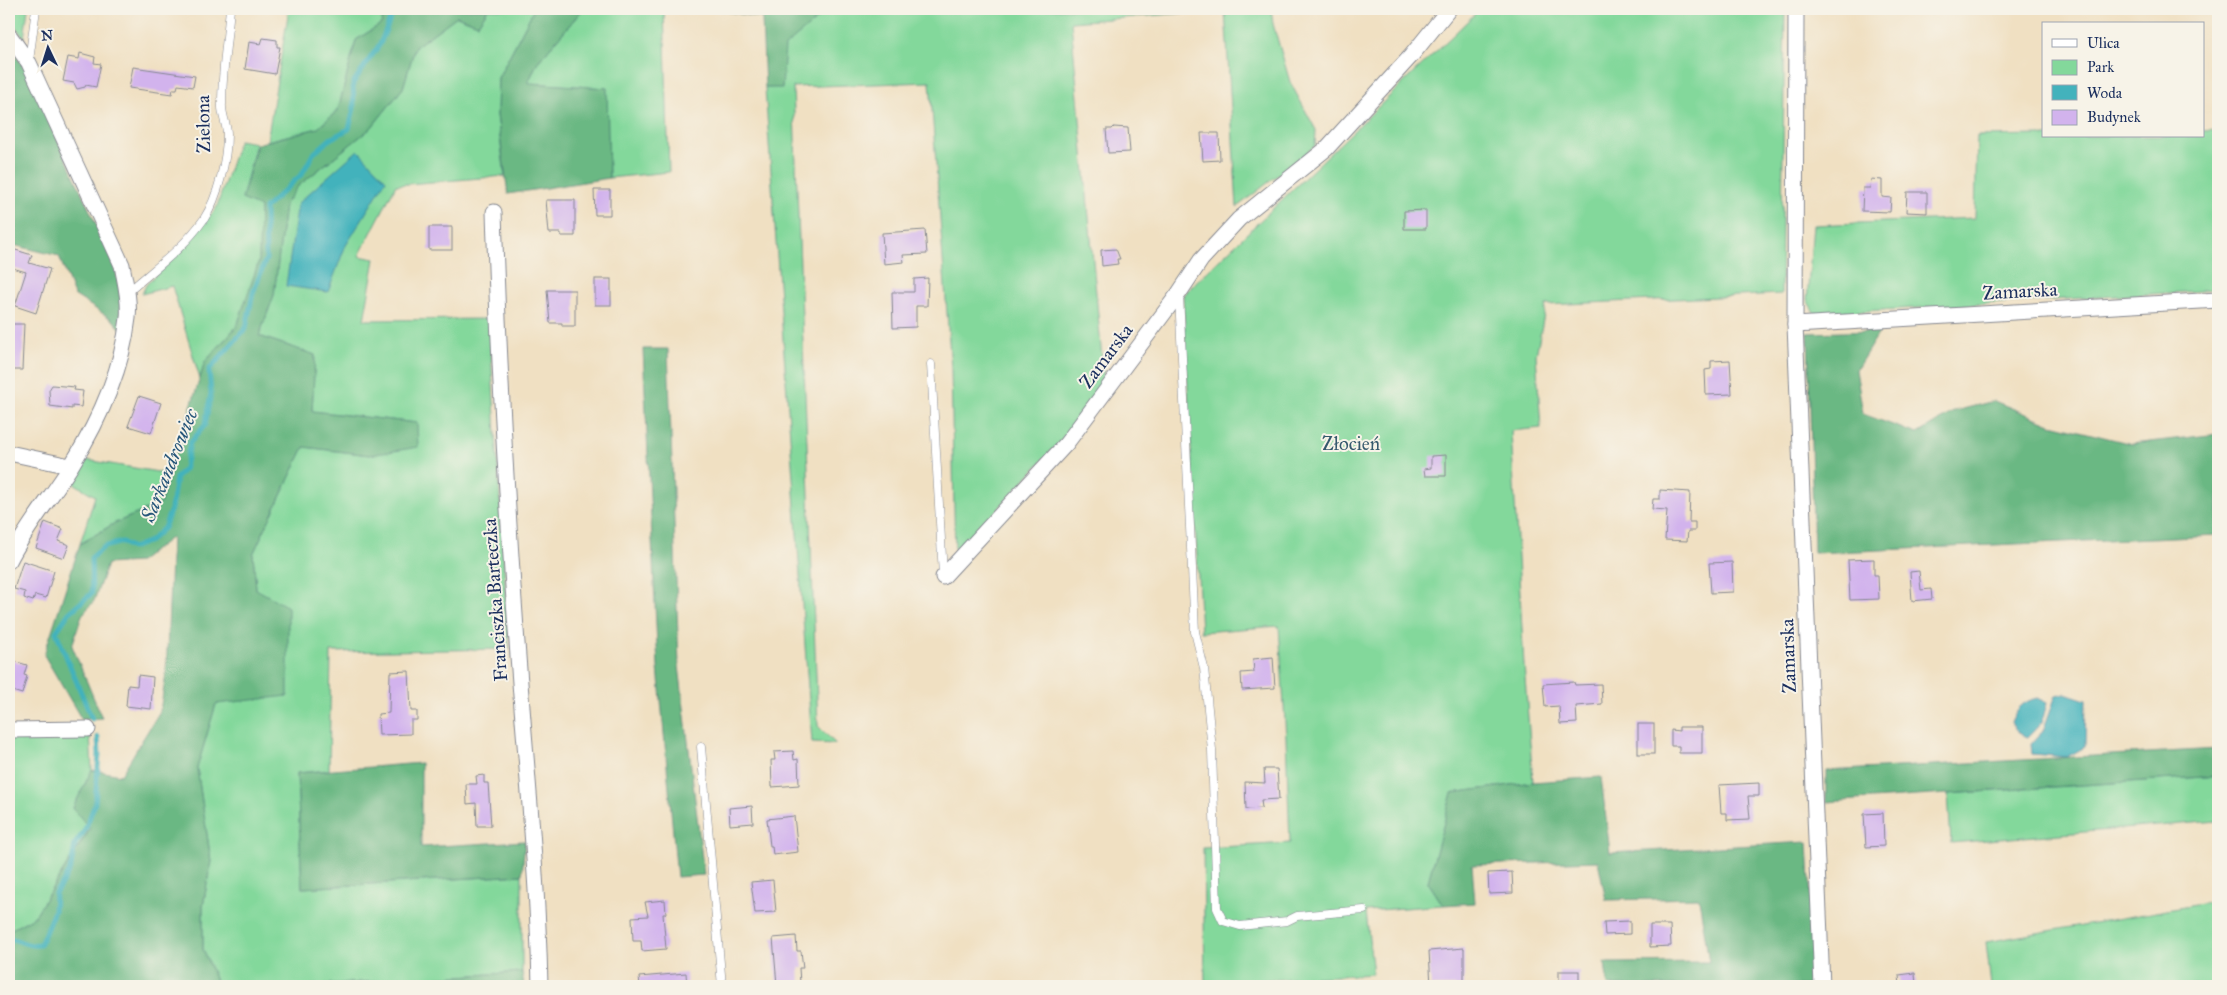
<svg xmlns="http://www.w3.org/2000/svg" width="2227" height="995" font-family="'IM FELL Great Primer',serif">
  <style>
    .green { fill: #83d89b; stroke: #4f847c }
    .forest { fill: #6ab883; stroke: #427470 }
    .water { fill: #43b2bc; stroke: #2f708d }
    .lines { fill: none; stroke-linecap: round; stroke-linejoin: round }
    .stream { stroke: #43b2bc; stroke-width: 5 }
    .building { fill: #d2b3ed }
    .lane-casing { stroke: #868890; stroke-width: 9 }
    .street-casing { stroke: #868890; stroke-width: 17 }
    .lane { stroke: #fff; stroke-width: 8 }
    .street { stroke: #fff; stroke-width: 15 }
    .labels { text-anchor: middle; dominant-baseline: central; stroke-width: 4; stroke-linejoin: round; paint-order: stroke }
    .street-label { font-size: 19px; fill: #1b2f5e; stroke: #f7f3e8 }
    .park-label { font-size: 19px; fill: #35596d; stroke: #f7f3e8 }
    .water-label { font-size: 20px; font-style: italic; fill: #27567a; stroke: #f7f3e8 }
  </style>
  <rect width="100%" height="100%" fill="#f7f3e8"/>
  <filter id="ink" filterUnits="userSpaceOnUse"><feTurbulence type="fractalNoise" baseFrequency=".02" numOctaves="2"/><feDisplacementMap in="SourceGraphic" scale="10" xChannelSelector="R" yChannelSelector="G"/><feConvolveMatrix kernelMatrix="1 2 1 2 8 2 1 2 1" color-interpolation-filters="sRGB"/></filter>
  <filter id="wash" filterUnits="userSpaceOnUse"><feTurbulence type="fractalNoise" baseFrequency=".0096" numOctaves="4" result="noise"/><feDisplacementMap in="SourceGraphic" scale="20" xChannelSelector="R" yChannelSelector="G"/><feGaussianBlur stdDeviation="1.12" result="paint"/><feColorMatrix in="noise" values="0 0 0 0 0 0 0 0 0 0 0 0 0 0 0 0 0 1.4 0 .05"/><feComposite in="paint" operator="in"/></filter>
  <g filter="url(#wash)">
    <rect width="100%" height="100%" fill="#f0e0c2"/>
    <g class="green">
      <polygon points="9,9 28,9 24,38 9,18"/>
      <polygon points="289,9 385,9 381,24 356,40 338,110 318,128 267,141"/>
      <polygon points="488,9 534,9 498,78 497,115 505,176 396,185 359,256 375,259 364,320 489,319 509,649 331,652 329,770 297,773 302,888 522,875 522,972 301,986 218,986 203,949 203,906 211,861 197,768 216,704 256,589 253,554 304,447 370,455 417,423 312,411 315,355 259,336 274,295 285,204 298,186 371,128 403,88 415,47 457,16 478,24"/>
      <polygon points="583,9 664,9 669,172 609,178 606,88 528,83 537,63"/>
      <polygon points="825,9 1271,9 1273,24 1290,82 1316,130 1315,146 1237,207 1225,10 1071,22 1104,380 1064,437 955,556 951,368 930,82 793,87 818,726 836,744 812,743 765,88 782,87 784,46 826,11"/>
      <polygon points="1480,9 1785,9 1781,294 1546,305 1536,355 1541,428 1511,431 1524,665 1533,782 1452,793 1428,882 1443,905 1366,911 1373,974 1250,981 1252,986 1205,986 1203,848 1290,843 1286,738 1279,626 1201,632 1183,295"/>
      <polygon points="2218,130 2218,290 1815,314 1807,300 1813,225 1975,218 1977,136 2043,135 2043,136 2203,136 2203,131"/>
      <polygon points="239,140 256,143 242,199 260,206 259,261 237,326 205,362 200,379 172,286 142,294 146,285 216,209"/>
      <polygon points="81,459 170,474 160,504 115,523 80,544 95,496 67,479"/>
      <polygon points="9,734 90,734 92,770 73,808 90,828 34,917 12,929 9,927"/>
      <polygon points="2218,776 2218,821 1951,843 1948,794"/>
      <polygon points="2218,901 2218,986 1991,986 1986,942"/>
    </g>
    <g class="forest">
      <polygon points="385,9 488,9 478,24 457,16 415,47 403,88 371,128 298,186 285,204 274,295 259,336 315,355 312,411 417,423 418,447 370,455 304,447 253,554 256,589 288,607 288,696 216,704 197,768 211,861 203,906 203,949 218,986 9,986 9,927 12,929 34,917 90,829 73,808 92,770 121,775 160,711 166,674 172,537 139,562 107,564 94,601 82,615 72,646 102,718 82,720 44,655 80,544 115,523 160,504 205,362 237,326 259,261 260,207 242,199 257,144 318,128 338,110 356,40 381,24"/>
      <polygon points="534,9 583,9 537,63 528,83 607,88 609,178 508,194 497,115 498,78"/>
      <polygon points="713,9 825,9 827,11 785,46 782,88 765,88 762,18"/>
      <polygon points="9,46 25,68 115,266 121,300 121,329 113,320 74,295 59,256 9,244"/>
      <polygon points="1880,331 1856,370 1863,414 1917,434 1955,411 1994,401 2051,424 2132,444 2218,434 2218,535 1814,553 1808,333"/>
      <polygon points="643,349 668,349 679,666 704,875 677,877 658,667"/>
      <polygon points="2218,749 2218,776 1826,802 1826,771"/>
      <polygon points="421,763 421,847 525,841 522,875 302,888 297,773"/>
      <polygon points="1601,777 1610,853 1808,842 1815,986 1608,986 1605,963 1709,962 1699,898 1606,900 1598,861 1472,865 1475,903 1443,905 1428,882 1452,793 1533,782"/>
      <polygon points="522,972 524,986 301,986"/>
    </g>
    <g class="water">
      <polygon points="358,150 386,180 345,247 328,292 286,286 298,203"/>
      <polygon points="2065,693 2086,700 2085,747 2067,757 2032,754 2031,744 2043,731 2056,695"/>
      <path d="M 2037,698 L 2047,703 L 2042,722 L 2028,737 C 2018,734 2015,731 2011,722 C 2017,708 2022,702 2037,698 Z"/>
    </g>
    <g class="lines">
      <g class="stream">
        <polyline points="92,719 56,632 69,613 92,593 91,558 104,547 122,542 132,548 150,541 164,528 171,509 176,478 185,468 190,443 205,425 211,393 209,370 246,328 253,293 266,259 265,208 302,174 313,154 330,139 349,129 354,108 353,83 380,44 391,17 401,9"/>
        <path d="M 9,938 C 20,940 28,947 40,945 L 54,911 L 55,893 L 63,882 L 71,867 L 75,844 L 85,830 L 95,803 L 99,754 L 98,737"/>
      </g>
    </g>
    <g id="blocks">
      <g class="building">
        <polygon points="263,38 277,40 277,47 280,47 275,74 245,69 249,42 261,44"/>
        <polygon points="80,53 95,57 94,63 101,64 96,87 86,85 85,87 77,89 74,83 63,81 68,57 79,59"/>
        <polygon points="133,67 195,76 193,87 178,85 177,89 173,89 172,94 129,88"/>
        <polygon points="1114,127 1128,128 1130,152 1108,153 1106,129 1112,129"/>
        <polygon points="1201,133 1219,133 1220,160 1203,161"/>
        <polygon points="1871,179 1882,180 1882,197 1891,198 1890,212 1862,211 1863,188 1870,188"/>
        <polygon points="594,190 610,190 610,215 595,215"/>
        <polygon points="1907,192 1927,192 1927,213 1906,212"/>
        <polygon points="546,200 575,200 575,236 561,236 561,233 549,233"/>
        <polygon points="1426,210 1426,229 1404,229 1404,211"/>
        <rect x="429" y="227" width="23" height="23"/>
        <polygon points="925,230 927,254 903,255 904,262 884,264 882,233"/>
        <polygon points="9,248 32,255 29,263 50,269 36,313 15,306 26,272 9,267"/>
        <polygon points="1116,249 1120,259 1117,259 1118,264 1102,266 1101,250"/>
        <polygon points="928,278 927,306 916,306 916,327 893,328 892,292 914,292 914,279"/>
        <rect x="595" y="279" width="16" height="26"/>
        <polygon points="547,290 575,290 575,326 562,326 562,323 550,323"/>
        <polygon points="9,324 24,324 22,370 9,370"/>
        <polygon points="1730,360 1732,394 1706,395 1705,370 1711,369 1711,361"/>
        <polygon points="52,385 75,387 74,390 83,391 81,407 72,406 72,409 50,406 49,390"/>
        <polygon points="139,396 161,403 151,433 128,426"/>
        <polygon points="1446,455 1446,476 1425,476 1424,469 1431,468 1431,456"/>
        <polygon points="1660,490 1690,492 1689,522 1695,522 1695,531 1688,531 1687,541 1665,540 1667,510 1652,509 1653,499 1660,499"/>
        <polygon points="45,522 63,529 58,541 69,545 64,558 36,548"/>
        <polygon points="1874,559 1874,575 1878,575 1879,599 1850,600 1848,560"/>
        <polygon points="23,561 54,571 46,598 35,595 33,601 24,598 25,592 14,589"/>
        <polygon points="1732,562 1733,592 1711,593 1709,563"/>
        <polygon points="1919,571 1921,590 1931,589 1932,599 1912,601 1910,572"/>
        <polygon points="1273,657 1275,688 1242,690 1241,673 1254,672 1253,659"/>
        <polygon points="10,660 27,665 24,675 27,676 22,694 9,690"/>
        <polygon points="409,671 411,711 417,711 417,720 411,720 411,734 379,735 378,714 389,713 390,672"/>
        <polygon points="138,675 153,677 151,709 126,706 128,685 137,686"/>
        <polygon points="1574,682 1575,685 1601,684 1602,704 1576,706 1577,723 1560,724 1559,706 1545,707 1543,684"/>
        <rect x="1638" y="724" width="16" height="30"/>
        <polygon points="1679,727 1702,727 1702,753 1679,753 1679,746 1671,746 1671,730 1679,731"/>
        <polygon points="793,751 794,760 798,759 799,785 772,787 771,760 775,760 774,752"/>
        <polygon points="1264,769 1277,769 1279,799 1261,800 1262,808 1246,809 1245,782 1265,783"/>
        <polygon points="484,775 484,783 488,783 491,826 477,826 476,803 467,804 466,784 477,784 476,776"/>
        <polygon points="1759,783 1759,796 1748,796 1750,819 1727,820 1727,813 1721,813 1719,785"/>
        <polygon points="752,806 753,823 730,825 729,808"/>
        <polygon points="1883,813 1884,846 1866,847 1864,814"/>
        <polygon points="794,816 798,852 773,855 772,846 770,846 767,819"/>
        <polygon points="1512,872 1513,893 1489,894 1488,873"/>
        <polygon points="773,880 776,912 755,913 751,882"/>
        <polygon points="665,900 666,914 663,914 666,949 642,951 641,941 633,941 632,917 648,916 645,902"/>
        <polygon points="1630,921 1630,934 1605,935 1604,922"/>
        <polygon points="1650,925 1670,925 1671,946 1650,947"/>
        <polygon points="796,936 797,951 801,951 803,968 799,968 800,983 777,985 773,938"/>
        <polygon points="1464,948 1464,986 1431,986 1429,951"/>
        <rect x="1559" y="971" width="20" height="15"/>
        <polygon points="686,973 687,986 640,986 639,977"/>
        <polygon points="1915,973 1916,986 1900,986 1899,975"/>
      </g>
    </g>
  </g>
  <g filter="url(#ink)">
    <use href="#blocks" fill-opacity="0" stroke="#868890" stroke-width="1"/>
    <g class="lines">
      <g class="lane-casing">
        <g id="lane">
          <polyline points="29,61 36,9"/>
          <path d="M 127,293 C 154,269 183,249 204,219 C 218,197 227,160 227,134 C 227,124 221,114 222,104 C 222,72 227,40 230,9"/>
          <polyline points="1179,295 1195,632 1204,668 1212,750 1217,908 1223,921 1240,926 1287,921 1297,916 1364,910"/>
          <polyline points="931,364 943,575"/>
          <polyline points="701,747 722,986"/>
        </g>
      </g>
      <g class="street-casing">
        <g id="street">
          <polyline points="1796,9 1795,325 1822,986"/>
          <path d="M 9,35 L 29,63 L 122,265 C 125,282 130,300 128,318 C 122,371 99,421 71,466 C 51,498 26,527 9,561"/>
          <path d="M 494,212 C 499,369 508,526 520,683 C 528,784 538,885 540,986"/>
          <polyline points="1795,325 2218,300"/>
          <polyline points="9,453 70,466"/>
          <polyline points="943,577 1066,444 1179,293 1201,260 1239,219 1326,149 1411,56 1449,9"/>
          <polyline points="9,730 88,729"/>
        </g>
      </g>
      <use href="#lane" class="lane"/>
      <use href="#street" class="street"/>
    </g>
  </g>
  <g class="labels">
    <g class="street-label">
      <text transform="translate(203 124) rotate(-91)">Zielona</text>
      <text transform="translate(2020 291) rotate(-3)">Zamarska</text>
      <text transform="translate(1106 356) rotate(-53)">Zamarska</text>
      <text transform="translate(495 600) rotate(-94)">Franciszka Barteczka</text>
      <text transform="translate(1788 656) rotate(-92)">Zamarska</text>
    </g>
    <g class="park-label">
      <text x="1351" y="443">Złocień</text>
    </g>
    <g class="water-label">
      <text transform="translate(169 465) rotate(-68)">Sarkandrowiec</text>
    </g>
  </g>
  <rect width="2227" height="995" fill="none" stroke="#f7f3e8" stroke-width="30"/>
  <rect x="2042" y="22" width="162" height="115" fill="#f7f3e8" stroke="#9fa5b1"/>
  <rect x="2052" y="39" width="25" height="8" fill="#ffffff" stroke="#9fa5b1"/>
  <text x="2087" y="48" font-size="15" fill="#1b2f5e">Ulica</text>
  <rect x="2052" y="60" width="25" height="15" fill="#83d89b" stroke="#9fa5b1"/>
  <text x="2087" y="72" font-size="15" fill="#1b2f5e">Park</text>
  <rect x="2052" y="85" width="25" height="15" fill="#43b2bc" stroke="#9fa5b1"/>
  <text x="2087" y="98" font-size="15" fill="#1b2f5e">Woda</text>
  <rect x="2052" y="110" width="25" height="15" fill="#d2b3ed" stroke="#9fa5b1"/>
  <text x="2087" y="122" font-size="15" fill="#1b2f5e">Budynek</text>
  <g transform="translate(48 48) rotate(356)" stroke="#f7f3e8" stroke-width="4" paint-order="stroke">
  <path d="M0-4L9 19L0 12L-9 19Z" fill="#1b2f5e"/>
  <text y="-8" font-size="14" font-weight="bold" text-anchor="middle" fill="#1b2f5e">N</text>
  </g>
</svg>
